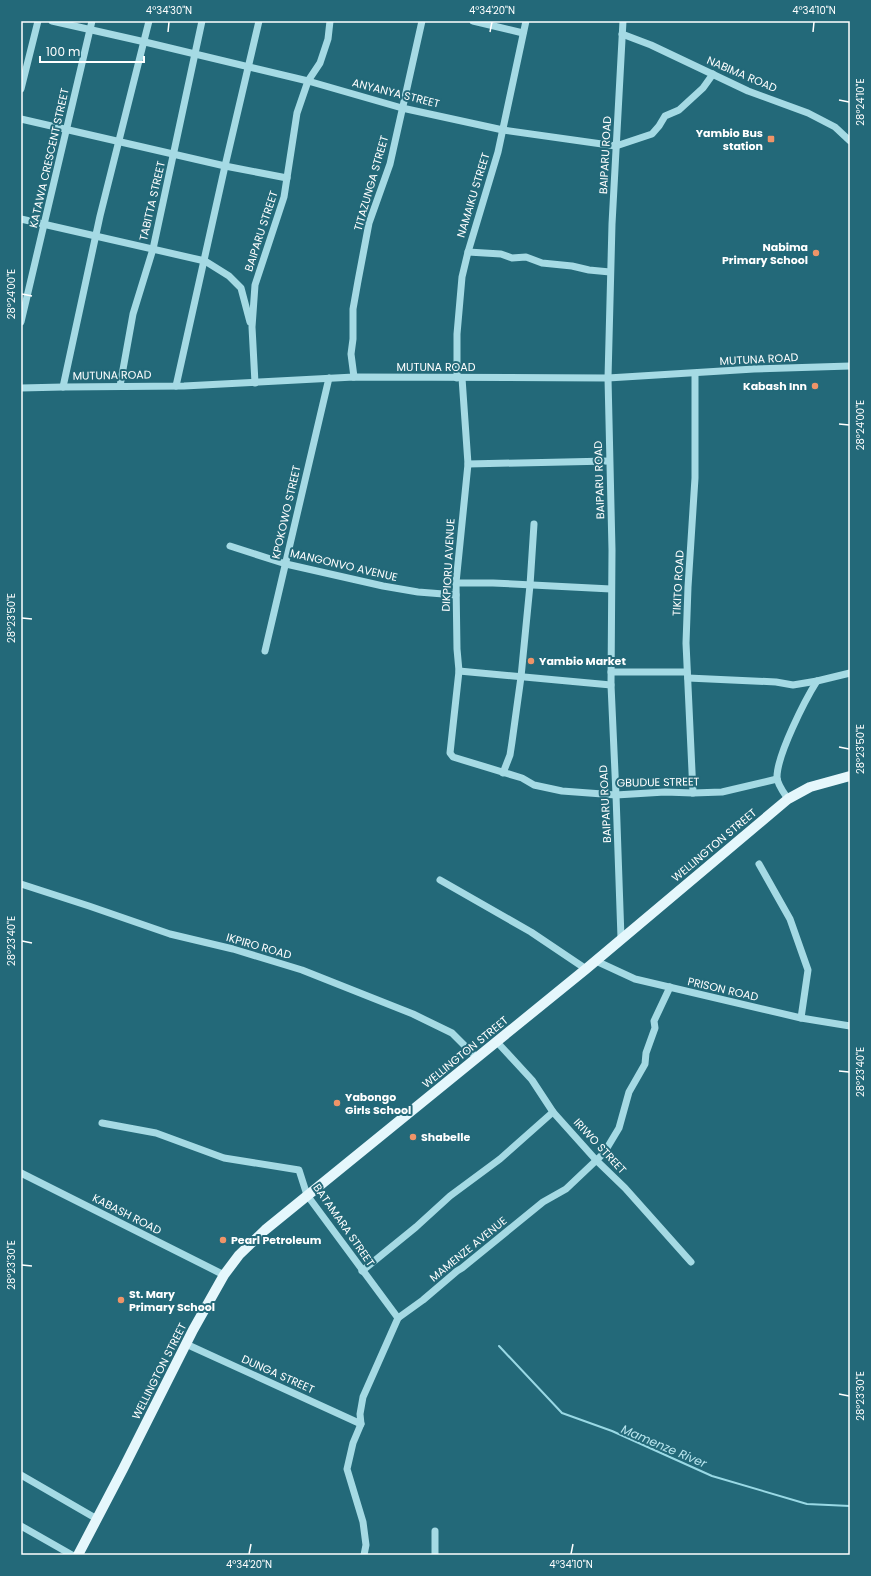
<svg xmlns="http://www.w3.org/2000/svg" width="871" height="1576" font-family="Poppins,sans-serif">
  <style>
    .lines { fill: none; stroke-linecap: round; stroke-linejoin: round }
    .stream { stroke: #99d9e5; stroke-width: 2 }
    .minor { stroke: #a5dae4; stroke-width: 7 }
    .major { stroke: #e5f7fc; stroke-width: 10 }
    .ticks { fill: none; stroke: #fff; stroke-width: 1.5 }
    .poi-dot { fill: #ef9468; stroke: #236979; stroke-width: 1.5 }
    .labels { text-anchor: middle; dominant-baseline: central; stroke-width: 4; stroke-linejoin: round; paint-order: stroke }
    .street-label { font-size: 11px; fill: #fff; stroke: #236979 }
    .poi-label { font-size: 11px; font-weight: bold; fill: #fff; stroke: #236979; text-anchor: start }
    .water-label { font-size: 12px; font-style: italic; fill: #b8e5ee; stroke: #236979 }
    .neatline { fill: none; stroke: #fff; stroke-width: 1.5 }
    .ticks-label { font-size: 10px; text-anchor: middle; fill: #fff }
  </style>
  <rect width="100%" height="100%" fill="#236979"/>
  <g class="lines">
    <polyline class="stream" points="499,1346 562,1413 612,1431 712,1476 807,1504 850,1506"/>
    <g class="minor">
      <polyline points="52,21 145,42 308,81 402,108 503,130 616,146 652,134 659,126 665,116 679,110 703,88 713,74"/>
      <polyline points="473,21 523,33"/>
      <polyline points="622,34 651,45 748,91 808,113 835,127 850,141"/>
      <polyline points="21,89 38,21"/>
      <polyline points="21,119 225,166 287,178"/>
      <polyline points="21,219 205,261 229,276 241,288 250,322"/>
      <polyline points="468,252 501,254 512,258 526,257 542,263 572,266 589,270 610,272"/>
      <polyline points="21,322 92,21"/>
      <polyline points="354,377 351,354 353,339 353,309 358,281 369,223 390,164 422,21"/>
      <polyline points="457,378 457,334 462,277 468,252 498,152 526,21"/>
      <polyline points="462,378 468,464 456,583 457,649 459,671 450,753 453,757 522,778 534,785 562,791 616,795 665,792 693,793 722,792 777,779"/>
      <polyline points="255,383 252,327 255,285 284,197 297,113 308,81 320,63 328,39 330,21"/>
      <polyline points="120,386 133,314 153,249 202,21"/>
      <polyline points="176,386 225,166 259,21"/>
      <polyline points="63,387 100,216 149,21"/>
      <polyline points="21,388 63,387 184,386 354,377 608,378 754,369 850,366"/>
      <polyline points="468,464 609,461"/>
      <polyline points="230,546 286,564 383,586 418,592 456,595"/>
      <polyline points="456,583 493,583 611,589"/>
      <polyline points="265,651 329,378"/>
      <polyline points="459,671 611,685"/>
      <polyline points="611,672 687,672"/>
      <polyline points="688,678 776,682 793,685 817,681 850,673"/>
      <polyline points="503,773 510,755 512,742 521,677 530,585 534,524"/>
      <polyline points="693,793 686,643 688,587 695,478 695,374"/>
      <path d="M 788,799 C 784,793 777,784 777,777 C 777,755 805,700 817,681"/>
      <polyline points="759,864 790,919 808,970 801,1018"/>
      <polyline points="440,880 531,932 586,969"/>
      <polyline points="21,884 89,906 170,934 233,949 302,970 413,1014 452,1033 477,1058"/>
      <polyline points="621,938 616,795 611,685 612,550 608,378 612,224 623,21"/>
      <polyline points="596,961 635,979 801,1018 850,1026"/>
      <polyline points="497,1042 532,1080 553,1112 596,1160 625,1188 691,1262"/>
      <polyline points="102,1123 156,1133 224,1158 299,1170 307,1195 398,1318"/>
      <polyline points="21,1173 224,1275"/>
      <polyline points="362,1271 416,1227 450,1196 500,1159 553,1112"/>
      <polyline points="186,1344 361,1424"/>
      <polyline points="21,1475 97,1519"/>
      <polyline points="21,1526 72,1555"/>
      <polyline points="435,1531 435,1555"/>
      <polyline points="364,1555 366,1545 363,1522 347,1469 353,1443 361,1424 360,1414 363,1397 398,1318 423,1300 457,1271 462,1268 543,1202 566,1189 604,1153 619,1128 629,1092 645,1064 646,1053 655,1028 654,1021 670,987"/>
    </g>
    <polyline class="major" points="78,1555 123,1469 193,1330 224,1275 239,1255 265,1230 586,969 788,799 810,787 850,776"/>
  </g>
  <path class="ticks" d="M 168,32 L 169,22M 490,32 L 492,22M 813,32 L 814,22M 839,100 L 849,102M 22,294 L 32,296M 839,424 L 849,425M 22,618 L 32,619M 839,747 L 849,749M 22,941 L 32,943M 839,1071 L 849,1072M 22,1265 L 32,1266M 839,1394 L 849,1396M 249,1554 L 251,1544M 571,1554 L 573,1544"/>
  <g class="poi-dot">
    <rect x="767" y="135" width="8" height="8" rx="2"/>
    <circle cx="816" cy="253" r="4"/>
    <circle cx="815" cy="386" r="4"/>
    <circle cx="531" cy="661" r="4"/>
    <circle cx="337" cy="1103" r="4"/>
    <circle cx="413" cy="1137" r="4"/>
    <circle cx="223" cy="1240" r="4"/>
    <circle cx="121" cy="1300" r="4"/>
  </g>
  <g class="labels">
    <g class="street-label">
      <text transform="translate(742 74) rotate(23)">NABIMA ROAD</text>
      <text transform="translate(396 93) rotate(14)">ANYANYA STREET</text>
      <text transform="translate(605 155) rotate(-87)">BAIPARU ROAD</text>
      <text transform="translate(49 158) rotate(-77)">KATAWA CRESCENT STREET</text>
      <text transform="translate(371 183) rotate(-74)">TITAZUNGA STREET</text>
      <text transform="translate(473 195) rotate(-73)">NAMAIKU STREET</text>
      <text transform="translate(152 201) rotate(-77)">TABITTA STREET</text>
      <text transform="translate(261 231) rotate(-72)">BAIPARU STREET</text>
      <text transform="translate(759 359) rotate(-3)">MUTUNA ROAD</text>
      <text x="436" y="367">MUTUNA ROAD</text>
      <text transform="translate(112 375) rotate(-1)">MUTUNA ROAD</text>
      <text transform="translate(599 480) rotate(-92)">BAIPARU ROAD</text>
      <text transform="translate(286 512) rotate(-77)">KPOKOWO STREET</text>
      <text transform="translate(344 565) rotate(13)">MANGONVO AVENUE</text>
      <text transform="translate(448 565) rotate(-87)">DIKPIORU AVENUE</text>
      <text transform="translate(678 583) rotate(-87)">TIKITO ROAD</text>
      <text transform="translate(658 782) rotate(-1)">GBUDUE STREET</text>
      <text transform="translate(605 804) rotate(-93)">BAIPARU ROAD</text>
      <text transform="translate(714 845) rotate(-40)">WELLINGTON STREET</text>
      <text transform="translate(259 946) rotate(16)">IKPIRO ROAD</text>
      <text transform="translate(723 989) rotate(13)">PRISON ROAD</text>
      <text transform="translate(465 1052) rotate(-39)">WELLINGTON STREET</text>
      <text transform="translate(600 1146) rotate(47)">IRIWO STREET</text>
      <text transform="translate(127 1214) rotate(27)">KABASH ROAD</text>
      <text transform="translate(344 1225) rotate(55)">BATAMARA STREET</text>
      <text transform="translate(468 1249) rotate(-39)">MAMENZE AVENUE</text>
      <text transform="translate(159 1371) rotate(-63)">WELLINGTON STREET</text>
      <text transform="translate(278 1374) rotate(24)">DUNGA STREET</text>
    </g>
    <g class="poi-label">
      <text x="763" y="133" text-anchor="end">Yambio Bus<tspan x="763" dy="13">station</tspan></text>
      <text x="808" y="247" text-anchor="end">Nabima<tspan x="808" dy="13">Primary School</tspan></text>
      <text x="807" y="386" text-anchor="end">Kabash Inn</text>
      <text x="539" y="661">Yambio Market</text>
      <text x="345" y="1097">Yabongo<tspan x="345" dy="13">Girls School</tspan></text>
      <text x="421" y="1137">Shabelle</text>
      <text x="231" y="1240">Pearl Petroleum</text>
      <text x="129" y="1294">St. Mary<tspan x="129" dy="13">Primary School</tspan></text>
    </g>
    <g class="water-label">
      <text transform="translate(664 1446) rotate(23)">Mamenze River</text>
    </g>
  </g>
  <rect width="871" height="1576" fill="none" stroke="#236979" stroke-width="44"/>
  <path d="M40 56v6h104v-6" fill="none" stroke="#ffffff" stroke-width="2"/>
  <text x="46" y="56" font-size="12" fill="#ffffff" stroke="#236979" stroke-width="3" paint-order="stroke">100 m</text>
  <rect x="22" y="22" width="827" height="1532" class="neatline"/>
  <g class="ticks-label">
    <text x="169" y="14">4°34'30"N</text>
    <text x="492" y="14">4°34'20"N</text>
    <text x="814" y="14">4°34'10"N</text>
    <text transform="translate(860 102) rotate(-90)" y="4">28°24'10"E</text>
    <text transform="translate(11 294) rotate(-90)" y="4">28°24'00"E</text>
    <text transform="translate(860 425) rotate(-90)" y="4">28°24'00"E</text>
    <text transform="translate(11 618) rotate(-90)" y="4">28°23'50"E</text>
    <text transform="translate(860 749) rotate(-90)" y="4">28°23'50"E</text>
    <text transform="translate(11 941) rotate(-90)" y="4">28°23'40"E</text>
    <text transform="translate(860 1072) rotate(-90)" y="4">28°23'40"E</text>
    <text transform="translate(11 1265) rotate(-90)" y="4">28°23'30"E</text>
    <text transform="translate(860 1396) rotate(-90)" y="4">28°23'30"E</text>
    <text x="249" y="1568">4°34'20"N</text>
    <text x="571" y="1568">4°34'10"N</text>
  </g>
</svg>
